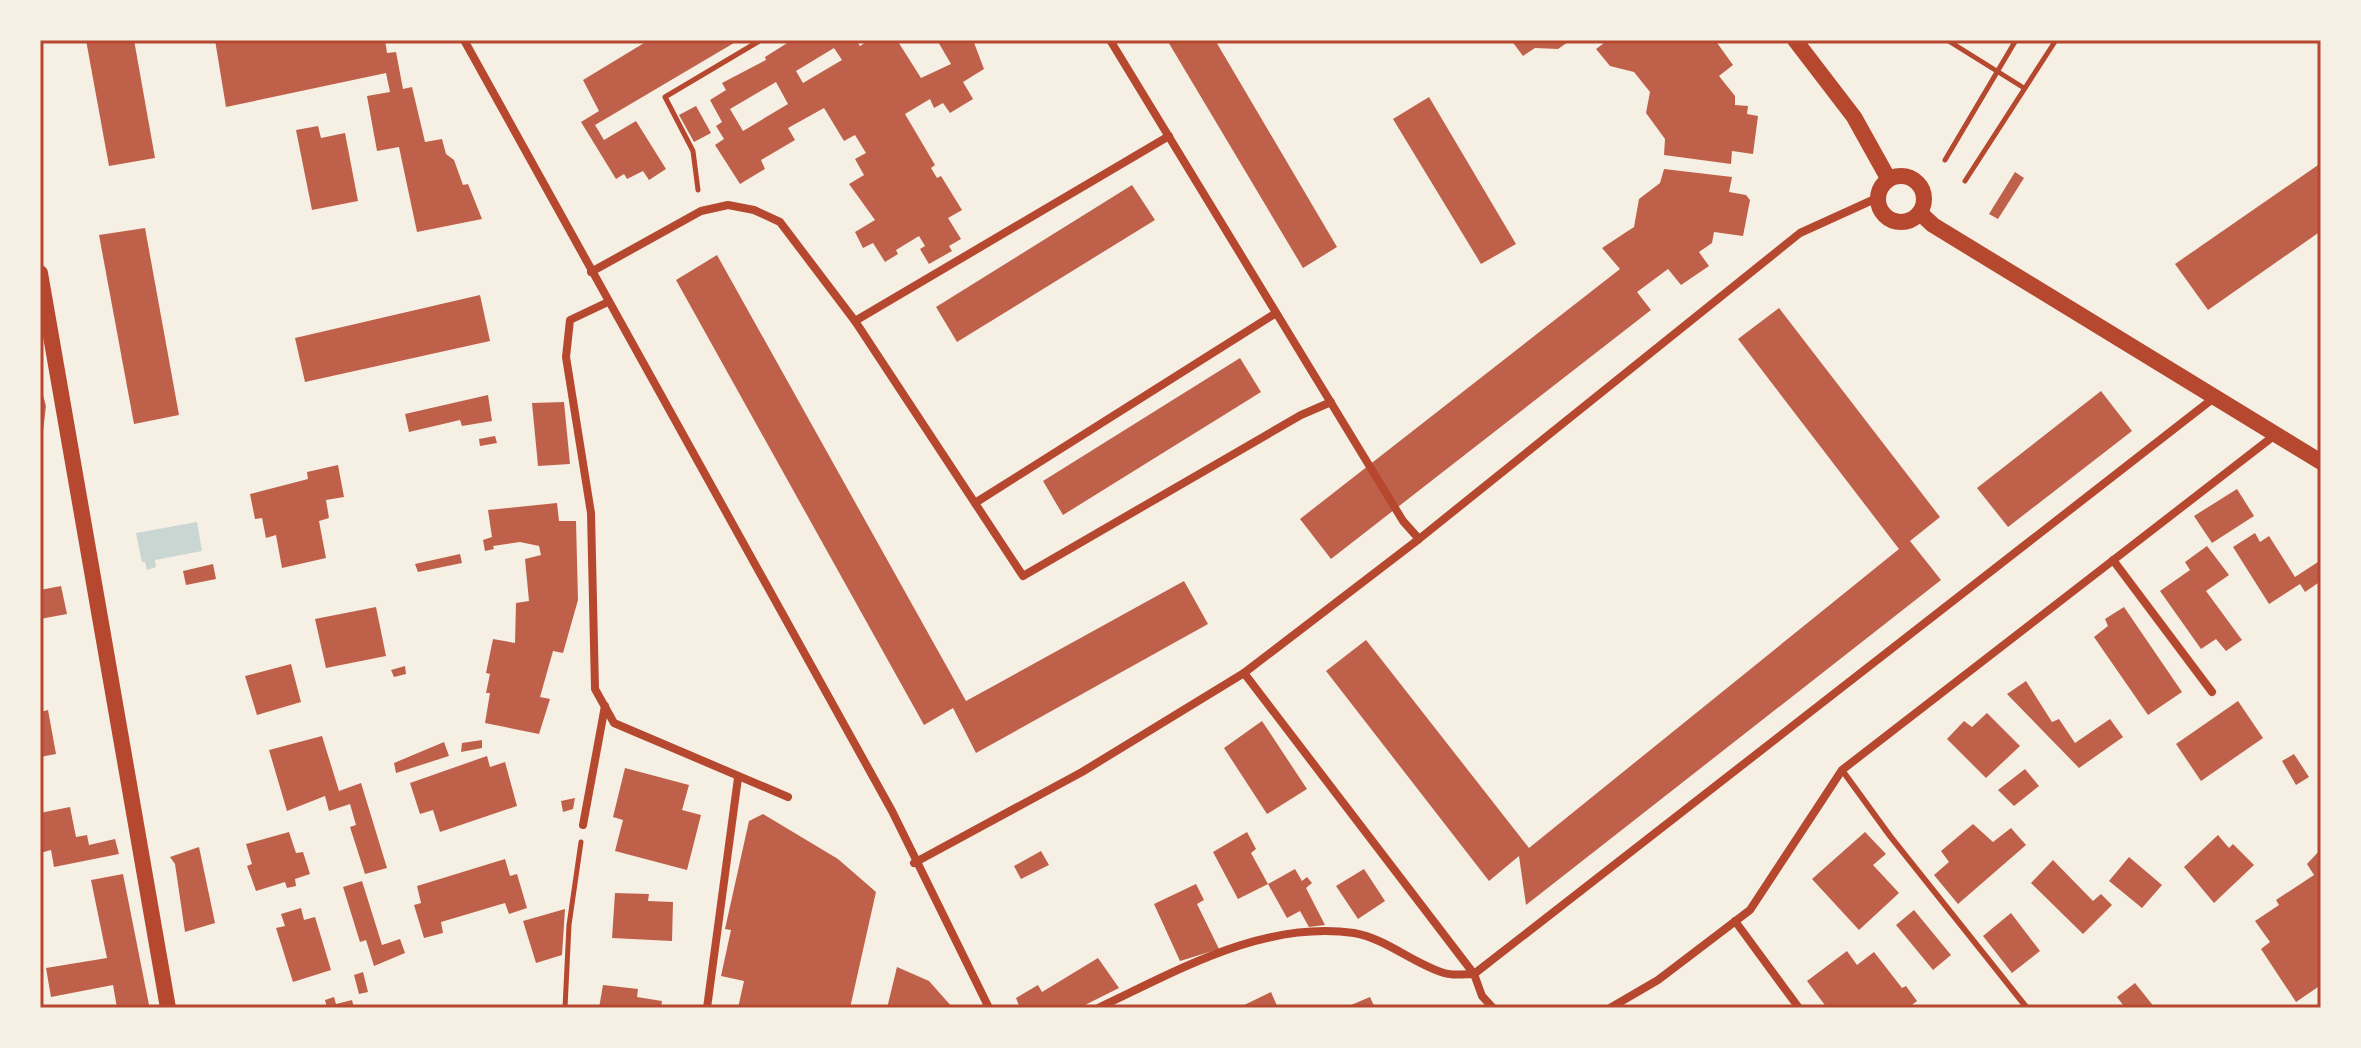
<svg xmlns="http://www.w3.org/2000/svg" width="2361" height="1048" font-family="'Space Grotesk',sans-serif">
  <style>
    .water { fill: #c9d6d2 }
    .building { fill: #bf614a; fill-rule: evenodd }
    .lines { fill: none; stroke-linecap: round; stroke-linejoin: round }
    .path { stroke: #b5482f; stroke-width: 5 }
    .service { stroke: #b5482f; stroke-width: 6 }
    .minor { stroke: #b5482f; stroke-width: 8 }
    .secondary { stroke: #b5482f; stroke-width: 16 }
    .neatline { fill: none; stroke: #b5482f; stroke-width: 3 }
  </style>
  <rect width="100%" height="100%" fill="#f6efe4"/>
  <polygon class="water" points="197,522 202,551 155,560 156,567 147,570 145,562 142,562 136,533"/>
  <g class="building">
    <polygon points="86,40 134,40 155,158 109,166"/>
    <polygon points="215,40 385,40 387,53 396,52 403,89 412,87 425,142 442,139 446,154 454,160 463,185 468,184 482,219 417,232 399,147 377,151 367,96 390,92 386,73 226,107"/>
    <polygon points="649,40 739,40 595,125 604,140 636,121 666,169 649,180 643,171 627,179 624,174 616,179 581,122 599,111 583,80"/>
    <path d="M 792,40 L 856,40 L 860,46 L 869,40 L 897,40 L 921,78 L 951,64 L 937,40 L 973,40 L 984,69 L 963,82 L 973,99 L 950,113 L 943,103 L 934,108 L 930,99 L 905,114 L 935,165 L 931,168 L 937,178 L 941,176 L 962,210 L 948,218 L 961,239 L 949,246 L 952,251 L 929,264 L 920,249 L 925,246 L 919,236 L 896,250 L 898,254 L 885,262 L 873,243 L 863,248 L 855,232 L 875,220 L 849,184 L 864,175 L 855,159 L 866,153 L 855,135 L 844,141 L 824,108 L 788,128 L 795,140 L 761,160 L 765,169 L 740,184 L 715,145 L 724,139 L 716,126 L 722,122 L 710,100 L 726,90 L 722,83 L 766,60 L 765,57 ZM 834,48 L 842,60 L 803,83 L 796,71 ZM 776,82 L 788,104 L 743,131 L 730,109 Z"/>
    <polygon points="1167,40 1215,40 1337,247 1303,268"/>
    <polygon points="1511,40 1571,40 1558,49 1535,48 1523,56"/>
    <polygon points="1608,40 1715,40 1733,65 1719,76 1735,96 1735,105 1748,106 1747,114 1758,116 1753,154 1732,151 1731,164 1664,155 1665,139 1646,113 1650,92 1634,72 1610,66 1596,49"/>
    <polygon points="1429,97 1516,244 1481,264 1393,119"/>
    <polygon points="696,106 711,133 694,142 679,115"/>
    <polygon points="318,126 321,138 345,133 358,201 312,210 296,130"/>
    <polygon points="2321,163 2321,231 2208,310 2175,264"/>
    <polygon points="1664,169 1732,177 1729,192 1746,195 1750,200 1743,236 1714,232 1712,243 1699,252 1709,266 1681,285 1668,269 1637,292 1651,310 1331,559 1300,519 1620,269 1602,248 1634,227 1639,199 1660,183"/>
    <polygon points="2015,172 2024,178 1998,219 1989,214"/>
    <polygon points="1132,185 1155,220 957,342 936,307"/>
    <polygon points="145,228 179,415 134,424 99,235"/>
    <polygon points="717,255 966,701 1184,581 1208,624 976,753 953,708 924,725 676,280"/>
    <polygon points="480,295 490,341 305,382 295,338"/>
    <polygon points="1779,308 1940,517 1910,541 1941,580 1526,905 1519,856 1489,881 1326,671 1366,640 1529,848 1899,549 1738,339"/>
    <polygon points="1240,358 1261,392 1063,515 1043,481"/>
    <polygon points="40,384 46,406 43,431 40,434"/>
    <polygon points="2101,391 2132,431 2008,527 1977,488"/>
    <polygon points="488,395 492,421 462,426 460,420 409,432 405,414"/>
    <polygon points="564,402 570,464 538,466 532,403"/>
    <polygon points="495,436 497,443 480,446 479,439"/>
    <polygon points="338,465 344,497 326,500 329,518 319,521 326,558 282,568 276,535 266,538 262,518 255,519 250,494 308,479 307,472"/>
    <polygon points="2237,489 2254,516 2212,543 2194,516"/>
    <polygon points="557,503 559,521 576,521 578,600 563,653 553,651 540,697 550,699 539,734 485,723 490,693 486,693 490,674 486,673 493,639 515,643 516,603 529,601 525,559 541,555 539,546 520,542 493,546 494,549 485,551 483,540 492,537 488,510"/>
    <polygon points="2255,533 2260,542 2269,536 2295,577 2321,560 2321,581 2305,592 2300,584 2269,604 2233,547"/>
    <polygon points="2207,546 2229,575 2206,591 2242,640 2226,651 2216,639 2201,649 2160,591 2190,570 2185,562"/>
    <polygon points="460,554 462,563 418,572 415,564"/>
    <polygon points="213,564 216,579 186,585 183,571"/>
    <polygon points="61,586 67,614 40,619 40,590"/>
    <polygon points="376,607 386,656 326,668 315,619"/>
    <polygon points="2124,607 2182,692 2148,715 2094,637 2108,626 2105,619"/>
    <polygon points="291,664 301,702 257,715 245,676"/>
    <polygon points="405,666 406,674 394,677 391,670"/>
    <polygon points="2026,681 2052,722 2059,719 2075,743 2110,719 2123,737 2079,768 2007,694"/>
    <polygon points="2238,701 2263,738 2201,781 2176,744"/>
    <polygon points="48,710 56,754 40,757 40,712"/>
    <polygon points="1987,713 2020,746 1986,778 1947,739 1964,721 1972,727"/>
    <polygon points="1262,721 1307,789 1267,814 1224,748"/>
    <polygon points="322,736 339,791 361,783 387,868 365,874 350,827 356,825 350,804 329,811 325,796 287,811 269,750"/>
    <polygon points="482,740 482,748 461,752 462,743"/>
    <polygon points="444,742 449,756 396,773 394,763"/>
    <polygon points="2294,754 2309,777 2296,785 2282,761"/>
    <polygon points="487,756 490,767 505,762 517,806 440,832 433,810 420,814 410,783"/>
    <polygon points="625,768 689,785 682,810 701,815 687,870 615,851 623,820 613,817"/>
    <polygon points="2025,769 2039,786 2014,806 1998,790"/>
    <polygon points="575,798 573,809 563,812 561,801"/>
    <polygon points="70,807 76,837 87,835 89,845 115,839 119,854 54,867 51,850 40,853 40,813"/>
    <polygon points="763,814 838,859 876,892 850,1008 738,1008 744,981 721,976 731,930 725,929 749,821"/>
    <polygon points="1973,824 1993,842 2011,828 2026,845 1958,904 1934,875 1949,862 1941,851"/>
    <polygon points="289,832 296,853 303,852 310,874 295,879 296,886 287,888 285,882 256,891 247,866 252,864 246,844"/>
    <polygon points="1247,832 1256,849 1251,853 1268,884 1238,899 1213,852"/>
    <polygon points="1865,832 1886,854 1873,865 1899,893 1859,930 1812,879"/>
    <polygon points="2218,835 2229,848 2233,844 2254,865 2214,903 2184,867"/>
    <polygon points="199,847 215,923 185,932 175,864 170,857"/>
    <polygon points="2321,849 2321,985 2296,1002 2261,949 2270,942 2255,921 2279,905 2276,900 2314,875 2307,864"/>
    <polygon points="1041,851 1049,865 1021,879 1014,866"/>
    <polygon points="2129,857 2162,885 2142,908 2109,881"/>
    <polygon points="505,859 510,876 517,874 527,908 509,914 505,903 441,922 443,933 424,938 414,905 421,903 417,886"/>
    <polygon points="2053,860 2093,901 2101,894 2112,905 2083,934 2031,883"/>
    <polygon points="1295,869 1302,881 1307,877 1312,883 1306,888 1325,925 1309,927 1300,911 1287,918 1268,884"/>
    <polygon points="1364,869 1385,901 1358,919 1336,886"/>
    <polygon points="123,874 149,1005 117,1008 113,985 51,997 46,968 107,958 91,880"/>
    <polygon points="362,881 382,945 400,939 405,953 374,966 366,940 360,942 343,887"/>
    <polygon points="1196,884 1204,900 1197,904 1219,949 1180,961 1154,904"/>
    <polygon points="615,893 649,894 648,901 673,902 672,941 612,938"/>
    <polygon points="301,908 304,920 315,917 331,970 293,982 276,928 285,926 281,914"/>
    <polygon points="565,909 562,955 536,963 523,921"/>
    <polygon points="1914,910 1951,955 1933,970 1896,925"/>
    <polygon points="2011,913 2040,951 2012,973 1983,936"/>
    <polygon points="1847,951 1857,965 1874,952 1902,988 1906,986 1917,1001 1908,1008 1884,1008 1881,1005 1877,1008 1827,1008 1807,981"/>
    <polygon points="1098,958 1119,988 1079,1008 1020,1008 1016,998 1038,985 1042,992"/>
    <polygon points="897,967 929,981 953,1008 887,1008"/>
    <polygon points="363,972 368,992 359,994 354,975"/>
    <polygon points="2135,983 2155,1008 2119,1008 2123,1005 2117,997"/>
    <polygon points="603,985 638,989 637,997 662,1001 661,1008 599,1008"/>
    <polygon points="1271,992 1278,1008 1238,1008"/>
    <polygon points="334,997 336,1004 352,1000 354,1008 327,1008 325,1000"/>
    <polygon points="1370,997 1375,1008 1344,1008"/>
  </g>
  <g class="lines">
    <g class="path">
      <polyline points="1947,40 2024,88"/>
      <polyline points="1945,160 2016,40"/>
      <polyline points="1965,181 2056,40"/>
      <polyline points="698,190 693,151 665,97 761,40"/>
      <polyline points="565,1008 569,925 581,842"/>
    </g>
    <polyline class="service" points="1842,770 1890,836 2027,1008"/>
    <g class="minor">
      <polyline points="464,40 892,811 989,1008"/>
      <polyline points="1110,40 1403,521 1419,539"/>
      <polyline points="591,272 701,211 728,205 754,210 780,222 855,321 1023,576 1301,415 1331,402"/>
      <polyline points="608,302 570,320 566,357 591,513 595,689 614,723 788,797"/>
      <polyline points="855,321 1169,136"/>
      <polyline points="975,503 1276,313"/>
      <polyline points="2113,560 2212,692"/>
      <polyline points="1244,673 1474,974 2215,397"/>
      <polyline points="583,825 605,706"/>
      <polyline points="914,863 1082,772 1244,673 1419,539 1800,233 1877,198"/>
      <polyline points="1735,921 1799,1008"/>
      <polyline points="707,1008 738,778"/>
      <path d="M 1098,1008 C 1177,971 1263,920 1354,933 C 1387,939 1412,963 1444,973 C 1453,976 1465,974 1474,974 L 1482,996 L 1493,1008"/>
      <polyline points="1610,1008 1658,980 1750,910 1842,770 2275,435"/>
    </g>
    <g class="secondary">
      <polyline points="1795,40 1854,117 1888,178"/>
      <circle cx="1901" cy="199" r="23"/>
      <polyline points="1920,213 1933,225 2321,462"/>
      <polyline points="40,273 168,1008"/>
    </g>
  </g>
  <rect width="2361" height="1048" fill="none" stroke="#f6efe4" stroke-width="84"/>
  <rect x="42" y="42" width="2277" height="964" class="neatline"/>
</svg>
